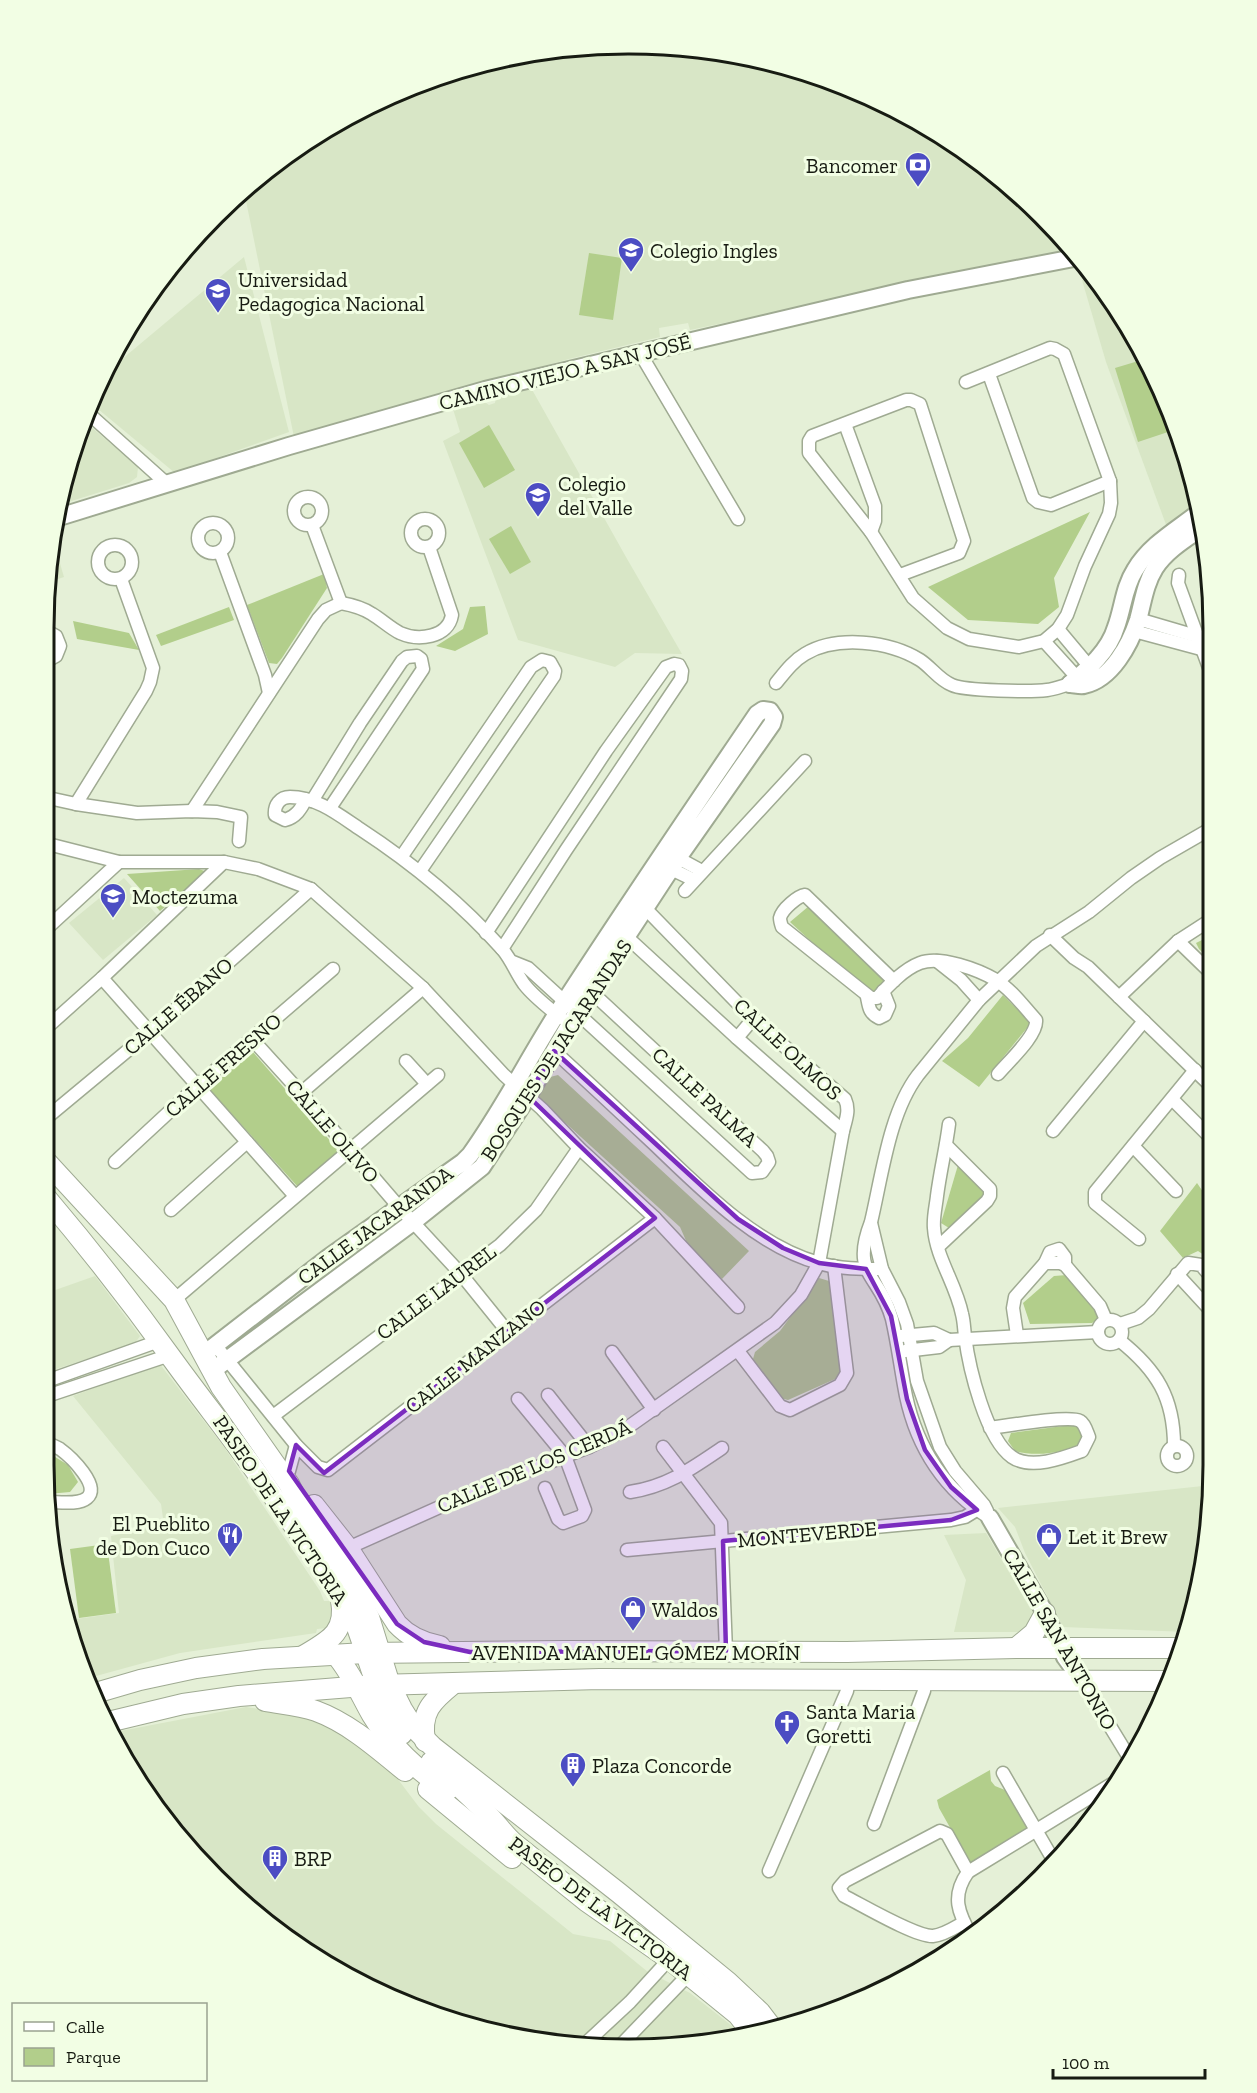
<svg xmlns="http://www.w3.org/2000/svg" width="1257" height="2093" font-family="'Zilla Slab',serif">
  <style>
    .built { fill: #d8e6c6 }
    .green { fill: #b2ce8b }
    .lines { fill: none; stroke-linecap: round; stroke-linejoin: round }
    .street-casing { stroke: #9faa92; stroke-width: 15 }
    .secondary-casing { stroke: #9faa92; stroke-width: 20 }
    .primary-casing { stroke: #9faa92; stroke-width: 22 }
    .street { stroke: #fff; stroke-width: 12 }
    .secondary { stroke: #fff; stroke-width: 16 }
    .primary { stroke: #fff; stroke-width: 20 }
    .marked { fill: #7b2cbf; fill-opacity: 0.2; stroke: #7b2cbf; stroke-width: 4.5; stroke-linejoin: round }
    .labels { text-anchor: middle; dominant-baseline: central; stroke-width: 6; stroke-linejoin: round; paint-order: stroke }
    .poi-label { font-size: 21px; fill: #171b12; stroke: #f2fee4; text-anchor: start }
    .street-label { font-size: 21px; fill: #171b12; stroke: #f2fee4 }
    .rim { fill: none; stroke: #171b12; stroke-width: 3 }
  </style>
  <rect width="100%" height="100%" fill="#e5f0d7"/>
  <g class="built">
    <polygon points="673,48 743,55 853,88 954,142 1068,243 1073,250 690,330 688,323 659,328 660,337 569,359 294,437 244,191 304,142 405,88 479,65"/>
    <polygon points="244,257 289,432 175,473 92,404 109,370"/>
    <polygon points="1093,277 1135,336 1183,441 1196,509 1168,530 1106,362 1082,280"/>
    <polygon points="530,386 626,557 682,654 635,653 615,667 518,640 443,441 460,432 453,409 482,400 489,405 495,403 496,396"/>
    <polygon points="90,426 138,467 137,477 129,483 62,504 75,440 79,430"/>
    <polygon points="54,543 64,577 46,583"/>
    <polygon points="124,878 157,915 103,960 69,923"/>
    <polygon points="95,1276 140,1336 135,1343 44,1373 44,1294"/>
    <polygon points="159,1363 224,1447 320,1591 324,1601 331,1601 333,1618 327,1628 317,1629 316,1633 180,1653 85,1679 74,1652 69,1620 119,1613 111,1536 164,1525 161,1504 73,1396"/>
    <polygon points="1212,1485 1212,1503 1187,1632 1063,1627 1025,1553 1015,1527 998,1508"/>
    <polygon points="986,1533 1035,1616 1027,1632 954,1632 966,1580 944,1535"/>
    <polygon points="246,1707 291,1714 329,1723 381,1757 419,1807 436,1824 573,1934 610,1941 648,1972 690,1993 736,2029 740,2036 705,2044 628,2049 441,2019 369,1989 273,1929 164,1820 110,1733"/>
  </g>
  <g class="green">
    <polygon points="589,253 622,258 613,320 579,315"/>
    <polygon points="1145,359 1177,429 1138,442 1115,368"/>
    <polygon points="489,425 515,470 484,488 459,443"/>
    <polygon points="1090,512 1054,578 1059,607 1038,624 968,620 928,587"/>
    <polygon points="511,526 531,562 510,574 489,539"/>
    <polygon points="324,574 327,588 282,658 277,664 269,663 247,605"/>
    <polygon points="485,606 488,634 455,651 436,646 463,629 470,607"/>
    <polygon points="229,607 234,620 161,646 156,635"/>
    <polygon points="73,621 129,633 139,650 77,639"/>
    <polygon points="199,869 207,872 160,911 127,874"/>
    <polygon points="809,906 888,981 873,998 790,922"/>
    <polygon points="1212,935 1212,962 1199,949 1196,943"/>
    <polygon points="1003,995 1031,1023 979,1087 942,1061 968,1038"/>
    <polygon points="252,1051 339,1151 298,1187 209,1089"/>
    <polygon points="558,1075 749,1251 722,1279 691,1252 680,1227 538,1098 538,1093 550,1077"/>
    <polygon points="958,1165 986,1195 949,1228 941,1223"/>
    <polygon points="1197,1183 1212,1205 1212,1258 1210,1259 1198,1251 1183,1258 1160,1231"/>
    <polygon points="1067,1275 1096,1310 1098,1319 1092,1323 1030,1324 1023,1303 1054,1276"/>
    <polygon points="819,1278 829,1281 842,1376 788,1400 780,1398 753,1359 755,1352 780,1331"/>
    <path d="M 1078,1424 L 1087,1436 L 1084,1443 C 1064,1453 1037,1457 1015,1451 L 1008,1441 L 1011,1433 Z"/>
    <polygon points="44,1450 68,1465 78,1482 70,1492 48,1494 44,1464"/>
    <polygon points="107,1544 116,1613 79,1618 70,1549"/>
    <polygon points="990,1770 991,1781 995,1786 1005,1790 1028,1828 970,1863 939,1808 937,1800"/>
  </g>
  <g class="lines">
    <g class="street-casing">
      <g id="street">
        <polyline points="640,353 738,519"/>
        <polyline points="989,374 1033,498 1038,502 1051,505 1110,481"/>
        <polyline points="88,413 166,483"/>
        <polyline points="845,424 875,506 875,521 871,532"/>
        <circle cx="308" cy="511" r="14"/>
        <circle cx="425" cy="533" r="14"/>
        <circle cx="213" cy="538" r="15"/>
        <polyline points="312,525 341,603"/>
        <circle cx="115" cy="562" r="17"/>
        <polyline points="220,552 265,675 269,693"/>
        <polyline points="900,575 959,553 964,541 920,404 911,400 906,400 812,436 809,441 809,453 871,532 913,598 947,628 969,639 1019,647 1044,641 1058,629 1067,615 1085,566 1109,514 1111,503 1110,481 1064,354 1055,349 1050,348 966,382"/>
        <polyline points="1179,575 1178,583 1212,676"/>
        <path d="M 341,603 C 352,605 363,608 372,614 C 382,620 390,628 400,633 C 418,641 448,638 452,615 L 429,547"/>
        <polyline points="1138,619 1196,636"/>
        <polyline points="1058,629 1094,672"/>
        <polyline points="1134,631 1201,649"/>
        <polyline points="1044,641 1083,684"/>
        <polyline points="45,662 56,656 60,646 56,636 45,630"/>
        <path d="M 776,683 C 785,672 793,661 805,654 C 837,635 889,641 920,660 C 931,667 939,680 952,685 C 964,691 1032,692 1047,690 C 1055,689 1062,686 1070,684"/>
        <polyline points="44,797 76,804 137,813 192,811 217,812 241,817 239,841"/>
        <path d="M 306,799 C 301,809 296,817 285,820 L 275,815 C 274,805 280,797 290,797 C 317,797 339,815 360,829 C 412,863 461,903 503,950 C 512,961 516,973 524,984 C 534,997 549,1008 561,1018"/>
        <polyline points="312,801 360,723 402,661 407,657 417,656 421,659 423,669 330,808"/>
        <polyline points="76,804 146,691 150,682 153,668 121,579"/>
        <polyline points="192,811 318,619 326,610 341,603"/>
        <polyline points="44,843 119,862 224,862 258,869 311,889 423,988 504,1075 542,1109 579,1148 655,1218 738,1307"/>
        <polyline points="402,856 531,667 542,660 550,662 555,671 554,676 420,871"/>
        <polyline points="678,858 702,871"/>
        <polyline points="665,866 694,880"/>
        <polyline points="685,891 805,761"/>
        <polyline points="44,931 119,862"/>
        <polyline points="486,933 606,751 666,667 674,664 679,665 682,671 681,679 566,850 502,949"/>
        <polyline points="1050,935 1074,958 1088,967 1212,1087"/>
        <polyline points="628,938 737,1038 843,1131"/>
        <polyline points="1178,941 1212,974"/>
        <polyline points="937,961 961,980 979,1000"/>
        <polyline points="513,962 528,968 752,1173 762,1172 769,1162 767,1156 763,1151 585,986"/>
        <polyline points="102,978 295,1196"/>
        <path d="M 894,981 L 805,895 C 798,896 782,909 780,918 C 780,921 781,924 782,927 L 871,998 L 877,998 C 889,985 904,969 920,963 C 940,955 979,970 996,980 C 1012,990 1024,1007 1036,1020 C 1038,1035 1008,1062 998,1074"/>
        <path d="M 867,997 C 869,1007 869,1013 879,1018 L 885,1015 L 889,1006 L 883,991"/>
        <polyline points="1119,997 1178,941 1212,919"/>
        <polyline points="44,1030 102,978 224,862"/>
        <polyline points="737,1038 753,1019"/>
        <polyline points="252,1039 301,1093 399,1207 461,1274 507,1331"/>
        <path d="M 554,1051 C 588,1082 621,1113 654,1144 C 700,1188 756,1246 819,1263 C 839,1269 862,1269 882,1269"/>
        <polyline points="406,1061 427,1084"/>
        <polyline points="301,1093 423,988"/>
        <polyline points="1172,1099 1212,1139"/>
        <polyline points="44,1120 150,1032 311,889"/>
        <path d="M 949,1124 C 946,1148 940,1172 937,1196 C 936,1206 933,1217 934,1228 C 936,1258 956,1284 962,1314 C 964,1321 964,1329 965,1336 C 969,1368 986,1439 1012,1457 C 1031,1470 1063,1458 1082,1451 L 1089,1437 C 1087,1432 1085,1424 1080,1421 C 1069,1415 1005,1426 990,1428"/>
        <polyline points="1053,1131 1144,1021"/>
        <polyline points="1133,1146 1176,1191"/>
        <polyline points="115,1162 197,1086 333,969"/>
        <polyline points="171,1210 247,1142"/>
        <polyline points="871,1223 882,1269 899,1302 907,1324 917,1381 940,1447 955,1471 984,1505 987,1511"/>
        <polyline points="1139,1239 1095,1203 1095,1192 1195,1070"/>
        <polyline points="938,1247 987,1201 990,1196 990,1189 946,1145"/>
        <polyline points="1045,1263 1050,1252 1059,1249 1065,1257 1065,1265"/>
        <polyline points="1177,1274 1212,1312"/>
        <polyline points="174,1300 438,1075"/>
        <circle cx="1110" cy="1332" r="12"/>
        <polyline points="1120,1324 1138,1318 1149,1309 1188,1263 1201,1265 1212,1278"/>
        <polyline points="1017,1335 1013,1308 1015,1297 1045,1263 1060,1263 1065,1265 1100,1306 1106,1320"/>
        <polyline points="901,1336 934,1333 949,1340"/>
        <polyline points="949,1340 1098,1332"/>
        <path d="M 1119,1340 C 1157,1370 1174,1398 1174,1446"/>
        <polyline points="216,1346 296,1445 318,1467 328,1470 655,1218"/>
        <polyline points="738,1351 780,1406 790,1410 840,1385 847,1373 834,1266"/>
        <polyline points="905,1351 939,1347 949,1340"/>
        <polyline points="612,1352 654,1410"/>
        <polyline points="44,1382 159,1341"/>
        <polyline points="548,1395 589,1447"/>
        <polyline points="44,1397 170,1355"/>
        <polyline points="518,1399 565,1456 585,1510 582,1516 563,1523 558,1519 545,1488"/>
        <polyline points="273,1416 500,1245 536,1210 579,1148"/>
        <path d="M 44,1441 C 49,1444 55,1446 60,1449 C 71,1457 101,1486 87,1498 C 79,1505 59,1502 50,1502"/>
        <circle cx="1177" cy="1456" r="10"/>
        <polyline points="663,1447 721,1523 726,1651"/>
        <polyline points="289,1471 296,1445"/>
        <path d="M 630,1492 C 668,1486 691,1469 722,1448"/>
        <path d="M 990,1518 C 945,1491 917,1448 906,1396 C 901,1371 898,1345 892,1319 C 880,1274 850,1276 871,1222 C 882,1176 889,1113 918,1075 L 979,1000 L 1036,946 L 1089,912 L 1131,878 L 1160,858 L 1212,828"/>
        <path d="M 348,1548 L 480,1489 L 589,1447 L 624,1430 L 775,1323 L 801,1295 L 819,1263 L 843,1131 C 846,1119 850,1110 845,1099 L 753,1019 L 641,904"/>
        <polyline points="627,1550 951,1520 965,1517 983,1506"/>
        <polyline points="1083,1682 1130,1759"/>
        <polyline points="1003,1773 1055,1863"/>
        <polyline points="874,1824 924,1691 925,1681"/>
        <polyline points="769,1871 847,1691 849,1680"/>
        <path d="M 963,1923 C 954,1928 944,1935 933,1936 C 916,1937 862,1905 844,1896 L 839,1888 L 845,1881 L 940,1831 L 947,1834 L 968,1872"/>
        <path d="M 972,1937 C 958,1913 951,1896 968,1872 L 1120,1779"/>
        <polyline points="586,2043 630,2002 673,1955"/>
        <polyline points="618,2048 692,1971"/>
      </g>
    </g>
    <g class="secondary-casing">
      <g id="secondary">
        <polyline points="59,517 289,446 485,390 908,290 1079,257"/>
        <path d="M 1070,684 C 1088,669 1109,651 1116,627 C 1123,608 1124,587 1135,570 C 1149,546 1175,531 1197,514"/>
        <path d="M 1070,684 C 1074,684 1080,686 1084,685 C 1112,679 1130,644 1138,620 C 1143,602 1145,584 1155,568 C 1166,551 1184,540 1200,529"/>
        <path d="M 204,1354 L 328,1258 L 463,1162 L 470,1155 C 503,1109 528,1059 558,1012 C 623,911 690,813 757,714 L 763,710 L 770,711 L 774,717 L 772,724 L 678,858 L 577,1012 L 528,1096 L 482,1167 L 413,1222 L 212,1371"/>
        <polyline points="990,1518 1045,1613 1065,1657 1083,1682"/>
      </g>
    </g>
    <g class="primary-casing">
      <g id="primary">
        <polyline points="44,1159 174,1300 221,1387 289,1484 299,1504 351,1582 369,1617 390,1685 402,1709 414,1728 433,1747 619,1893 728,1982 760,2012 773,2029"/>
        <path d="M 44,1195 C 89,1248 132,1303 173,1360 C 207,1407 243,1451 275,1499 C 295,1530 320,1557 339,1588 C 366,1634 370,1690 402,1734"/>
        <path d="M 314,1505 L 348,1548 L 397,1624 C 409,1637 423,1643 440,1646"/>
        <polyline points="1016,1648 1034,1633 1045,1613"/>
        <path d="M 336,1655 C 352,1674 360,1694 372,1715 C 391,1747 418,1770 447,1791"/>
        <path d="M 303,1656 C 328,1641 347,1633 341,1600"/>
        <polyline points="92,1694 140,1680 196,1668 263,1659 365,1653 566,1651 847,1652 1016,1648 1183,1648"/>
        <path d="M 265,1701 C 282,1704 300,1705 316,1711 C 349,1723 378,1749 405,1771"/>
        <polyline points="104,1723 183,1704 239,1696 376,1685 600,1679 1169,1681"/>
        <path d="M 425,1741 C 420,1712 432,1701 453,1684"/>
        <path d="M 431,1762 C 452,1780 472,1797 490,1817 C 499,1826 505,1836 515,1844 L 586,1901 L 669,1959 L 738,2015 L 752,2033"/>
        <polyline points="428,1789 512,1858"/>
      </g>
    </g>
    <use href="#street" class="street"/>
    <use href="#secondary" class="secondary"/>
    <use href="#primary" class="primary"/>
  </g>
  <path class="marked" d="M 554,1051 L 738,1219 L 783,1248 L 819,1263 L 866,1269 L 891,1316 L 907,1399 L 925,1450 L 951,1487 L 977,1510 L 951,1520 L 723,1541 L 726,1651 L 470,1652 L 424,1642 L 397,1624 L 289,1471 L 296,1445 L 324,1473 L 655,1218 L 528,1096 Z"/>
  <defs>
    <g id="bank-pin" transform="scale(1.35)"><path d="M0 17L-7.5 6A9.5 9.5 0 1 1 7.5 6Z" fill="#4c4dc3" stroke="#f2fee4"/><path d="M-6-4H6V4H-6ZM0-2.3a2.3 2.3 0 1 0 0 4.6a2.3 2.3 0 1 0 0-4.6Z" fill="#fff"/></g>
    <g id="school-pin" transform="scale(1.35)"><path d="M0 17L-7.5 6A9.5 9.5 0 1 1 7.5 6Z" fill="#4c4dc3" stroke="#f2fee4"/><path d="M0-5L7-2L0 1L-7-2ZM-4 1L0 2.5L4 1V4Q0 6-4 4Z" fill="#fff"/></g>
    <g id="university-pin" transform="scale(1.35)"><path d="M0 17L-7.5 6A9.5 9.5 0 1 1 7.5 6Z" fill="#4c4dc3" stroke="#f2fee4"/><path d="M0-5L7-2L0 1L-7-2ZM-4 1L0 2.5L4 1V4Q0 6-4 4Z" fill="#fff"/></g>
    <g id="restaurant-pin" transform="scale(1.35)"><path d="M0 17L-7.5 6A9.5 9.5 0 1 1 7.5 6Z" fill="#4c4dc3" stroke="#f2fee4"/><path d="M-5-6h1v4h1v-4h1v4h1v-4h1v5L-1.5 .5V6h-2V.5L-5-1ZM5-6V6H3V1.5H1.5Q1.5-4 5-6Z" fill="#fff"/></g>
    <g id="shop-pin" transform="scale(1.35)"><path d="M0 17L-7.5 6A9.5 9.5 0 1 1 7.5 6Z" fill="#4c4dc3" stroke="#f2fee4"/><path d="M-5-2.5h2.3a2.7 3.5 0 0 1 5.4 0H5L5.5 6h-11ZM-1.5-2.5h3a1.5 2.3 0 0 0-3 0Z" fill="#fff"/></g>
    <g id="church-pin" transform="scale(1.35)"><path d="M0 17L-7.5 6A9.5 9.5 0 1 1 7.5 6Z" fill="#4c4dc3" stroke="#f2fee4"/><path d="M-1.2-6h2.4v3.5h3.3v2.4h-3.3V6h-2.4V-.1h-3.3v-2.4h3.3Z" fill="#fff"/></g>
    <g id="building-pin" transform="scale(1.35)"><path d="M0 17L-7.5 6A9.5 9.5 0 1 1 7.5 6Z" fill="#4c4dc3" stroke="#f2fee4"/><path d="M-4-6H4V6H1V3H-1V6H-4ZM-2.5-4.3h1.7v1.8h-1.7ZM.8-4.3h1.7v1.8H.8ZM-2.5-1h1.7V.8h-1.7ZM.8-1h1.7V.8H.8Z" fill="#fff"/></g>
  </defs>
  <g fill-rule="evenodd">
    <use href="#bank-pin" x="918" y="165"/>
    <use href="#school-pin" x="631" y="250"/>
    <use href="#university-pin" x="218" y="291"/>
    <use href="#school-pin" x="538" y="495"/>
    <use href="#school-pin" x="113" y="896"/>
    <use href="#restaurant-pin" x="230" y="1535"/>
    <use href="#shop-pin" x="1049" y="1536"/>
    <use href="#shop-pin" x="633" y="1609"/>
    <use href="#church-pin" x="787" y="1723"/>
    <use href="#building-pin" x="573" y="1765"/>
    <use href="#building-pin" x="275" y="1858"/>
  </g>
  <g class="labels">
    <g class="poi-label">
      <text x="898" y="165" text-anchor="end">Bancomer</text>
      <text x="650" y="250">Colegio Ingles</text>
      <text x="238" y="279">Universidad<tspan x="238" dy="24">Pedagogica Nacional</tspan></text>
      <text x="558" y="483">Colegio<tspan x="558" dy="24">del Valle</tspan></text>
      <text x="132" y="896">Moctezuma</text>
      <text x="210" y="1523" text-anchor="end">El Pueblito<tspan x="210" dy="24">de Don Cuco</tspan></text>
      <text x="1068" y="1536">Let it Brew</text>
      <text x="652" y="1609">Waldos</text>
      <text x="806" y="1711">Santa Maria<tspan x="806" dy="24">Goretti</tspan></text>
      <text x="592" y="1765">Plaza Concorde</text>
      <text x="294" y="1858">BRP</text>
    </g>
    <g class="street-label">
      <text transform="translate(565 372) rotate(-14)">CAMINO VIEJO A SAN JOSÉ</text>
      <text transform="translate(178 1006) rotate(-41)">CALLE ÉBANO</text>
      <text transform="translate(788 1049) rotate(43)">CALLE OLMOS</text>
      <text transform="translate(556 1050) rotate(-57)">BOSQUES DE JACARANDAS</text>
      <text transform="translate(223 1065) rotate(-41)">CALLE FRESNO</text>
      <text transform="translate(705 1097) rotate(43)">CALLE PALMA</text>
      <text transform="translate(333 1131) rotate(49)">CALLE OLIVO</text>
      <text transform="translate(375 1225) rotate(-36)">CALLE JACARANDA</text>
      <text transform="translate(436 1292) rotate(-37)">CALLE LAUREL</text>
      <text transform="translate(475 1356) rotate(-38)">CALLE MANZANO</text>
      <text transform="translate(534 1466) rotate(-23)">CALLE DE LOS CERDÁ</text>
      <text transform="translate(281 1510) rotate(56)">PASEO DE LA VICTORIA</text>
      <text transform="translate(807 1534) rotate(-5)">MONTEVERDE</text>
      <text transform="translate(1060 1639) rotate(60)">CALLE SAN ANTONIO</text>
      <text x="636" y="1652">AVENIDA MANUEL GÓMEZ MORÍN</text>
      <text transform="translate(601 1908) rotate(37)">PASEO DE LA VICTORIA</text>
    </g>
  </g>
  <path d="M0 0H1257V2093H0ZM628 54H629A574 574 0 0 1 1203 628V1465A574 574 0 0 1 629 2039H628A574 574 0 0 1 54 1465V628A574 574 0 0 1 628 54Z" fill="#f2fee4" fill-rule="evenodd"/>
  <path class="rim" d="M628 54H629A574 574 0 0 1 1203 628V1465A574 574 0 0 1 629 2039H628A574 574 0 0 1 54 1465V628A574 574 0 0 1 628 54Z"/>
  <rect x="12" y="2003" width="195" height="78" fill="#f2fee4" stroke="#9aa390" stroke-width="1.5"/>
  <rect x="24" y="2022" width="30" height="9" fill="#ffffff" stroke="#9aa390" stroke-width="1.5"/>
  <text x="66" y="2033" font-size="18" fill="#171b12">Calle</text>
  <rect x="24" y="2048" width="30" height="18" fill="#b2ce8b" stroke="#9aa390" stroke-width="1.5"/>
  <text x="66" y="2063" font-size="18" fill="#171b12">Parque</text>
  <path d="M1053 2069v9h152v-9" fill="none" stroke="#171b12" stroke-width="3"/>
  <text x="1062" y="2069" font-size="18" fill="#171b12" stroke="#f2fee4" stroke-width="4.5" paint-order="stroke">100 m</text>
</svg>
